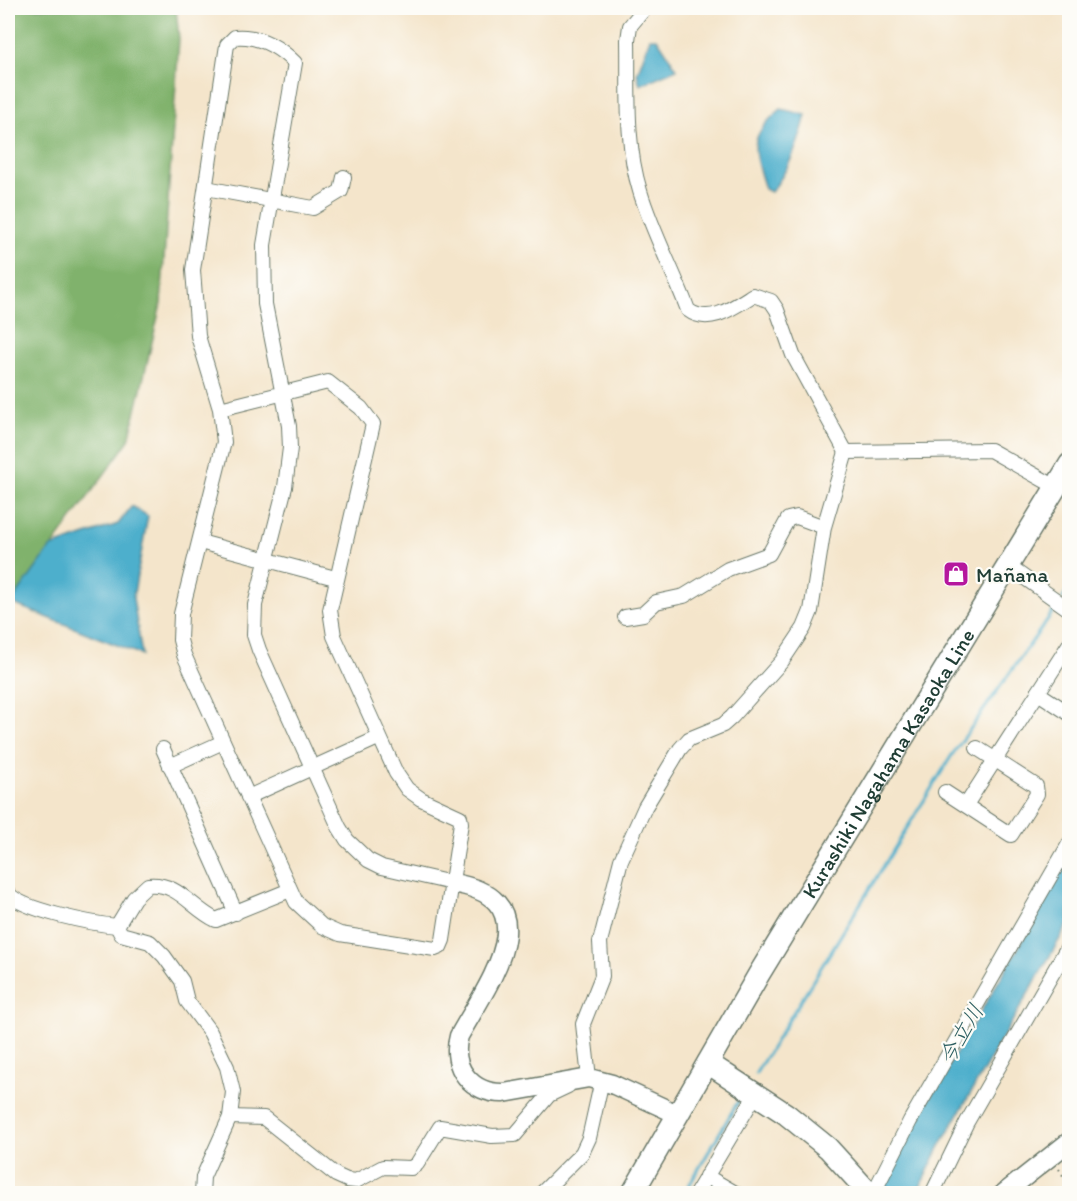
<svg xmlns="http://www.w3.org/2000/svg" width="1077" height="1201" font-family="Itim,'Klee One',sans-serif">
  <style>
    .forest { fill: #80b26c; stroke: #507850; stroke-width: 1.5 }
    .water { fill: #4dafcc; stroke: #367680; stroke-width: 1.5 }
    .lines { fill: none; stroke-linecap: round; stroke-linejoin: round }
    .stream { stroke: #4dafcc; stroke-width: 3 }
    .street-casing { stroke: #6a7869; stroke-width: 16 }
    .secondary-casing { stroke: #6a7869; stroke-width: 21 }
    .primary-casing { stroke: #6a7869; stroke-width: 24 }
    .path { stroke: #6a7869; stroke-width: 2; stroke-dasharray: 1.5 4.5; stroke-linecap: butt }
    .street { stroke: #fff; stroke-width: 14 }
    .secondary { stroke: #fff; stroke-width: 18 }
    .primary { stroke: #fff; stroke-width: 21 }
    .labels { text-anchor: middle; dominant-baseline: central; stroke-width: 4.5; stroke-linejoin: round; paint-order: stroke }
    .poi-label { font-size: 21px; fill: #1f3d34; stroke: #fdfcf7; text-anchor: start }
    .street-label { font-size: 21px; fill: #1f3d34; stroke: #fdfcf7 }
    .water-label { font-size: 22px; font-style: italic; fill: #2d5f62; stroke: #fdfcf7 }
  </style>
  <rect width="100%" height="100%" fill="#fdfcf7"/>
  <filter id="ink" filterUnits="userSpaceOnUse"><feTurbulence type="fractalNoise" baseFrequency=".0167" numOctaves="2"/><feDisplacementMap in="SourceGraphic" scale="12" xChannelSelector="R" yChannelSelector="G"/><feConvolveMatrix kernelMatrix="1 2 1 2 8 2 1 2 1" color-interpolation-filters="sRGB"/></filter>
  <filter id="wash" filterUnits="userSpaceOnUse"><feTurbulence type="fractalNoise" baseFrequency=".008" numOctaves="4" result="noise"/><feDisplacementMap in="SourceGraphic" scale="24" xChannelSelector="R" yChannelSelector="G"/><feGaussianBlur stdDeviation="1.35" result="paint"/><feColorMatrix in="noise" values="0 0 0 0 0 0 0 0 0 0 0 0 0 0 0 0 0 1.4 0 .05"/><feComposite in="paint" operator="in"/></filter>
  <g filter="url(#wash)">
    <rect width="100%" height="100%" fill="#f4e5cb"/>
    <polygon class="forest" points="8,8 176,8 179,39 161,304 129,440 8,608"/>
    <g class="water">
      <polygon points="650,38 657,38 677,69 640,85 637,74"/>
      <path d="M 781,109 L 806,115 C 799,143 789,170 771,192 L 765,189 C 753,149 746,138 781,109 Z"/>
      <polygon points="132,506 148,516 133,598 142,655 11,603 51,547 118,524"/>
      <polygon points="1069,852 1069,923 940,1146 917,1193 880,1194 909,1132 1019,947"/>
    </g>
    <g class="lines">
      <g class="stream">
        <polyline points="1063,598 1070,589"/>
        <polyline points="756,1073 952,755 1057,606"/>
        <polyline points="684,1194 739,1100"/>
      </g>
    </g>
  </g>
  <g filter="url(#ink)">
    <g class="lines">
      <g class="street-casing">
        <g id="street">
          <polyline points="206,188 313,208 341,191 344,177"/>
          <path d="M 220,409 L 328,382 L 361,408 L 373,424 L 330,610 L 334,636 L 396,773 L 407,789 L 421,799 L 460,817 L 461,823 L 443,940 L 440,947 L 435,949 L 340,934 L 322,926 L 296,902 L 184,655 L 180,640 L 181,614 L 224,442 L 220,409 L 198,336 L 193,270 L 227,45 L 235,37 C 259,35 278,46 295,63 L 264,245 L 265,304 L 289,426 L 290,448 L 285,487 L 255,605 L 254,635 L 259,650 L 339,827 L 347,840 L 368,860 L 382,867 L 452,883"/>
          <polyline points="846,452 990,450 1056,487"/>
          <polyline points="200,542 335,578"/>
          <polyline points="1008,566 1070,610"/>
          <polyline points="625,617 643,614 656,602 684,596 728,569 769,554 788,519 797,517 824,527"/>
          <polyline points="1038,693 1070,714"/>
          <polyline points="163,749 236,913"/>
          <polyline points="170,766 223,742"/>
          <polyline points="945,792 1011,835 1037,794 1036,786 977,748"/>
          <polyline points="248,797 378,738"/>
          <polyline points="966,805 1070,643"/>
          <path d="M 8,893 C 21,910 94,924 117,926"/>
          <polyline points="117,926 121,934 150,942 164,956 182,981 187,1001 210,1032 227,1067 233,1092 230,1117 203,1177 202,1194"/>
          <path d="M 117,926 L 134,898 L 148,885 C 178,882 191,908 216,920 L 290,890"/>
          <path d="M 589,1078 L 583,1024 L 602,976 L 600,942 L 621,860 L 645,807 L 680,749 L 689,739 L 723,725 L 732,717 L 782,661 L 804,628 L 811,611 L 824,527 L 846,452 L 793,355 L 777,310 L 771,301 L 753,295 C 734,307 709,326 688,310 C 673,270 652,231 640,191 C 625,143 629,89 628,40 L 630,26 L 645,8"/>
          <polyline points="230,1117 264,1118 336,1175 347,1180 356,1181 383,1167 411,1168 417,1164 440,1127 492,1136 515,1135 549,1095 568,1086"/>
          <polyline points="706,1176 737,1194"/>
          <polyline points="541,1194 582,1153 589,1138 602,1080"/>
          <polyline points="696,1194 756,1094"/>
          <polyline points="873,1194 910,1121 1069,844"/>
          <polyline points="932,1194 967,1122 1070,943"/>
        </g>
      </g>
      <g class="secondary-casing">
        <g id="secondary">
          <path d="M 452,883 C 553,899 487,985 459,1036 C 450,1068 472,1094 504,1093 L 589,1078 L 612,1084 L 679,1115"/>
          <polyline points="1003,1194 1070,1141"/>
        </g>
      </g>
      <g class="primary-casing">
        <g id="primary">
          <polyline points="708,1063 786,1114 828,1148 870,1194"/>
          <path id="s1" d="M 632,1194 L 759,974 L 1070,464"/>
        </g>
      </g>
      <polyline class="path" points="1059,1169 1070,1187"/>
      <use href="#street" class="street"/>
      <use href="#secondary" class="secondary"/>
      <use href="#primary" class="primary"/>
    </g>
  </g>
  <defs>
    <g id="shop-square" transform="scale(1.35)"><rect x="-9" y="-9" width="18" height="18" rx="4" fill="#b5179e" stroke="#fdfcf7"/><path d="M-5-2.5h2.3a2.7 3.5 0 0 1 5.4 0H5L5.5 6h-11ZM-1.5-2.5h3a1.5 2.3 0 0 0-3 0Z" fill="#fff"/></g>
  </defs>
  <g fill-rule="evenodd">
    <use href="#shop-square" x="956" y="574"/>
  </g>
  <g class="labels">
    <g class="poi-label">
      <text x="976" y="574">Mañana</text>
    </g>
    <g class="street-label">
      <text stroke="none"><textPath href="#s1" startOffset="501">Kurashiki Nagahama Kasaoka Line</textPath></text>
    </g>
    <g class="water-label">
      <text transform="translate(961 1034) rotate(-59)">今立川</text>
    </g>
  </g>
  <rect width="1077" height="1201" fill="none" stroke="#fdfcf7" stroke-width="30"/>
</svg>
